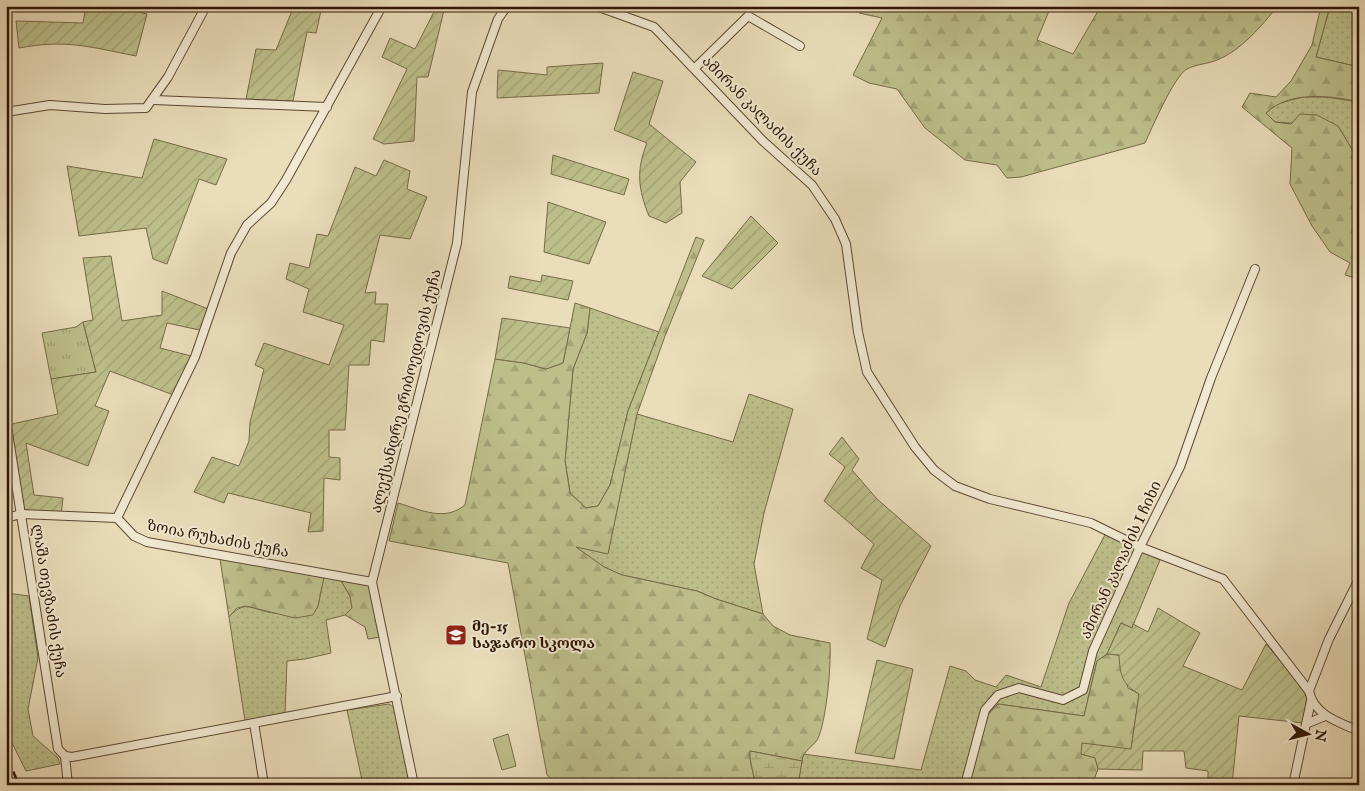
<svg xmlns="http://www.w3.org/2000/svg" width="1365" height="791" font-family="'IM FELL English','Noto Serif Georgian',serif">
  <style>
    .grass { fill: url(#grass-dots); stroke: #766a48 }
    .forest { fill: url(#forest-firs); stroke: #766a48 }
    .wetland { fill: url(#wetland-marsh); stroke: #766a48 }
    .park { fill: url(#park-tufts); stroke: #766a48 }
    .garden { fill: url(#garden-furrows); stroke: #766a48 }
    .pitch { fill: #bdbf8b; stroke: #766a48 }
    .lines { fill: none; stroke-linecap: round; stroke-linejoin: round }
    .street-casing { stroke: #5e4732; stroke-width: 10 }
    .street { stroke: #f1e9d2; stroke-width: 8 }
    .rail { stroke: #2f1504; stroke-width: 2.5; stroke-dasharray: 9 9; stroke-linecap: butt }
    .labels { text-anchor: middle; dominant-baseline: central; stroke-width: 4; stroke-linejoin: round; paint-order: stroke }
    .street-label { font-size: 15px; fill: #2f1504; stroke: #f1e9d2 }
    .poi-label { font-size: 15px; font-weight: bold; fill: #2f1504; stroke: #f1e9d2; text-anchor: start }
  </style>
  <defs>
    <pattern id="grass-dots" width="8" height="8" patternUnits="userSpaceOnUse" patternTransform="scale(1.25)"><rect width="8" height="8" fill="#bdbf8b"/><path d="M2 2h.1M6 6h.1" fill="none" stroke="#a3a376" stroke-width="1.8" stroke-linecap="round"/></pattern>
    <pattern id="forest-firs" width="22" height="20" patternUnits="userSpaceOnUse" patternTransform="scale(1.25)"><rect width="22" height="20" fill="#bdbf8b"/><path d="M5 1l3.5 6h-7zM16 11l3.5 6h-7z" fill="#a3a376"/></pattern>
    <pattern id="wetland-marsh" width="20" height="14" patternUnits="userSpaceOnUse" patternTransform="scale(1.25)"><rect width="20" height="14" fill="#bdbf8b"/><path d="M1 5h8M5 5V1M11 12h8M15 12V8" fill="none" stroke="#a3a376"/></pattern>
    <pattern id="park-tufts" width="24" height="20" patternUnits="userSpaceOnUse" patternTransform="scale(1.25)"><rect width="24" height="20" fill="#bdbf8b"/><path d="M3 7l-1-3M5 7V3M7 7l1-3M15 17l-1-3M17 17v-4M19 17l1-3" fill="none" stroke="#a3a376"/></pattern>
    <pattern id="garden-furrows" width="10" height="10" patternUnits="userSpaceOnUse" patternTransform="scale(1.25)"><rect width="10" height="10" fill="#bdbf8b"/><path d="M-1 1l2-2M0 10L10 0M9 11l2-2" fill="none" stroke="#a3a376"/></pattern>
  </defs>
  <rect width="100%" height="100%" fill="#eaddba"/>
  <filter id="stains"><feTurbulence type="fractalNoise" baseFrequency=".004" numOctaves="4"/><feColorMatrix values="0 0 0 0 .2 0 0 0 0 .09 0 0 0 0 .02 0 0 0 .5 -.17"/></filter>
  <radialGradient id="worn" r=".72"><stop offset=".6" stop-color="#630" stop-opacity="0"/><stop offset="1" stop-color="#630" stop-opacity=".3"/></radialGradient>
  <g class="grass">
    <polygon points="1330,6 1359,6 1359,67 1316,57"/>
    <polygon points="1303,97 1326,97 1359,102 1359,161 1338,126 1275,122 1266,113 1276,104"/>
    <polygon points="590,308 659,332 628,411 610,485 598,506 586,508 570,493 565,461 573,369 587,333"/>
    <polygon points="749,394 793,409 764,513 754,564 763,614 716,599 697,591 622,575 604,567 574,546 608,553 637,414 733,442"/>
    <polygon points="1106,533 1160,560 1132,628 1121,623 1107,654 1097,661 1084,716 998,704 969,785 798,785 803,754 921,770 950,666 966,671 975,680 996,687 1006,675 1041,687 1069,603"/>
    <path d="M 324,577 L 340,579 L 350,596 L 352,608 L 345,615 L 326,620 L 331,653 L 305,659 L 287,661 L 285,714 L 245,721 L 229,617 C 247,597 254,612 275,613 C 289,613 304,608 318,606 Z"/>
    <polygon points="6,593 29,596 38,658 28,709 33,736 58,758 60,764 26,771 6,731"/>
    <polygon points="389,704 395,708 410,785 363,785 347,710"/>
  </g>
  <g class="forest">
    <path d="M 860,6 L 1051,6 L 1037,40 L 1073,54 L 1101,6 L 1210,6 L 1245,12 L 1249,6 L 1278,6 C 1261,26 1242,50 1217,60 C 1208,64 1196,64 1187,69 C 1174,76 1152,128 1145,143 L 1021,177 L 1007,178 L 997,165 L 965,160 L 925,128 L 897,89 L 869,83 L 853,75 L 882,18 L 859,13 Z"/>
    <path d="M 1321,6 L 1330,6 L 1316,57 L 1359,67 L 1359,102 C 1329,95 1289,91 1266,113 L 1275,122 L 1291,124 L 1300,114 L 1317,115 L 1338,126 L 1359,161 L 1359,279 L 1345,275 L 1350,263 L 1330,252 L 1312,226 L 1290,184 L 1292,148 L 1242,107 L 1250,93 L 1276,97 L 1291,81 L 1312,45 Z"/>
    <path d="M 696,237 L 704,240 L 665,336 L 637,414 L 608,554 L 576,547 L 604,567 L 622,575 L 697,591 L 716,599 L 763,614 L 773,626 L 790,635 L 830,643 C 831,667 827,714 819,736 C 816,746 803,749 802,761 L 750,751 C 749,763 755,773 754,785 L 681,783 L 558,785 L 547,775 L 508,563 L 389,541 L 398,503 C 422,510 444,522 465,505 L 495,359 L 524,363 L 546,369 L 563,363 L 575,303 L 590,308 L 587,333 L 573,369 L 565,461 L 570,493 L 586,508 L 598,506 L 610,485 L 628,411 Z"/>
    <polygon points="220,559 324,577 318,606 313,615 295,618 246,606 237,608 229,617"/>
    <polygon points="340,579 370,585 381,637 368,639 365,627 345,615 352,608 350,596"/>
    <polygon points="1107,654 1119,655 1128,688 1139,694 1131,750 1081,754 1096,758 1098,769 1092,785 969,785 984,719 998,704 1084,716 1097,661"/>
  </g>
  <path class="wetland" d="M 750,751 L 802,761 L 798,785 L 754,785 C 755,773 749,763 750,751 Z"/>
  <polygon class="park" points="83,322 96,372 51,379 42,333 76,327"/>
  <g class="garden">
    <path d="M 86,6 L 113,6 L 147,14 L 136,56 C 90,47 66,39 19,48 L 16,21 L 83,23 Z"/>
    <polygon points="294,6 322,6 316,33 307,32 293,101 246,99 256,49 276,50"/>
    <polygon points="437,6 445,6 428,77 417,77 414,141 384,144 373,139 407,69 382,57 390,38 415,49"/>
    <polygon points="603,63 599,93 497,98 498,70 547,75 547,67"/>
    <path d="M 633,72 L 663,81 L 649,124 L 696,162 L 680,182 L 682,213 L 666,223 L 649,216 C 638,189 636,170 647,143 L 614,130 Z"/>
    <polygon points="154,139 227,159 216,185 199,179 167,264 153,259 146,228 79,236 67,166 142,178"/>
    <polygon points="553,155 629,179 624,195 551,174"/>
    <polygon points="384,160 410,171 407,189 427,197 410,239 380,235 365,293 376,292 375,304 388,304 384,342 371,340 369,365 349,365 345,430 329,430 329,457 340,458 340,480 324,478 323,531 308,532 311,513 228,493 224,503 194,492 212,457 239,466 249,441 250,422 264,369 255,365 264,343 329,365 344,325 303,312 309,289 286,279 290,263 309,268 317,234 328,236 355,167 376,176"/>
    <polygon points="548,202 606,222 589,264 544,252"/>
    <polygon points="751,216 778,243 732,289 702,276"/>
    <polygon points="111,256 122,321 162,315 162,291 211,310 204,331 167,323 160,348 195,357 176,396 110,371 95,406 109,411 88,466 26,443 34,495 63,498 61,516 21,514 7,425 58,414 51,379 96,372 83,322 93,320 83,258"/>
    <polygon points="542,275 573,281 568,300 508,288 510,276 541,282"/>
    <polygon points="502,318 570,328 563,363 546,369 524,363 495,359"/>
    <polygon points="842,437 859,459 852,470 877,499 931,546 900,606 885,647 867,639 882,580 861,568 874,544 824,501 845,467 829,454"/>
    <path d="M 1158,608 L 1200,633 L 1183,666 L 1242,690 L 1266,644 L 1297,680 L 1307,697 L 1303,723 L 1239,716 L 1232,785 L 1208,785 L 1208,771 L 1186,768 L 1184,751 L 1143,751 L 1142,770 L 1098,769 L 1095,758 L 1081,754 L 1082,743 L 1131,749 L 1139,694 C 1122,684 1120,675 1119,655 L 1107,654 L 1121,623 L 1132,628 L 1133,624 L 1148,632 Z"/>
    <polygon points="877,660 913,669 894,759 855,753"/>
  </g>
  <polygon class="pitch" points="508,734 516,766 502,770 493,739"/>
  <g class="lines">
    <g class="street-casing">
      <g id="street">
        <path d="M 596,6 L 654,27 L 763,141 L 812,185 L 835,219 L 846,244 L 858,332 L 867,372 L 915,447 L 934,470 L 955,486 L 990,499 L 1091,523 L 1140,547 L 1223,579 L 1309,691 C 1314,715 1338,722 1359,731"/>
        <polyline points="695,68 748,16 800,46"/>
        <polyline points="154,100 327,107"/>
        <polyline points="6,112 50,105 105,109 146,108 168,77 206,6"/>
        <polyline points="6,420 58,749 65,756 68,785"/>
        <polyline points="6,518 21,514 117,518 134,536 147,542 372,582"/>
        <polyline points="117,518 195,357 231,253 247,225 271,203 286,180 382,6"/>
        <polyline points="1309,691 1329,639 1359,579"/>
        <polyline points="254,723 264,785"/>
        <polyline points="1306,724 1311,701"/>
        <polyline points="65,756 72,757 397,696"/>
        <polyline points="414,785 372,582 457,243 472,92 498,19 507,6"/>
        <polyline points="965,785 985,710 998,695 1019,688 1063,700 1083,690 1093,651 1140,547 1180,467 1211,378 1255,269"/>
        <polyline points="1293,785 1306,724 1325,716"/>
      </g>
    </g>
    <use href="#street" class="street"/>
    <polyline class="rail" points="6,755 19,785"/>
  </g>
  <defs>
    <g id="school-square" transform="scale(1.125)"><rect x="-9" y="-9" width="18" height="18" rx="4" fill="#8f2418" stroke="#f1e9d2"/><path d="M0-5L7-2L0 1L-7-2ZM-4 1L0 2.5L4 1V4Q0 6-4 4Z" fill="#fff"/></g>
  </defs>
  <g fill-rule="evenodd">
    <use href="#school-square" x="456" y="635"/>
  </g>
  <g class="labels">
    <g class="street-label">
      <text transform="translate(762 116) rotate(45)">ამირან კალაძის ქუჩა</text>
      <text transform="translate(406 391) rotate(-76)">ალექსანდრე გრიბოედოვის ქუჩა</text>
      <text transform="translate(218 539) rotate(11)">ზოია რუხაძის ქუჩა</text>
      <text transform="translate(1121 560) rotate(-65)">ამირან კალაძის I ჩიხი</text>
      <text transform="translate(49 601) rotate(81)">ლაშა თევზაძის ქუჩა</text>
    </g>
    <g class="poi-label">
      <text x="472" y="626">მე-15<tspan x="472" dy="17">საჯარო სკოლა</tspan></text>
    </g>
  </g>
  <rect width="1365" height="791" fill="none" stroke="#eaddba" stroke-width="25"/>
  <rect x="8" y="8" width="1350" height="776" fill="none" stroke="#2f1504" stroke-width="2.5"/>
  <rect x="12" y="12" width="1340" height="766" fill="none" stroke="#2f1504"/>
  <g transform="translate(1308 734) rotate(97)" stroke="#f1e9d2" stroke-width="4" paint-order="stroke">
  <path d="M0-4L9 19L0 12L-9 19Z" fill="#2f1504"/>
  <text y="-8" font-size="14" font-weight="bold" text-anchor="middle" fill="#2f1504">N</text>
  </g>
  <rect width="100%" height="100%" filter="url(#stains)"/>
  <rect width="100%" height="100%" fill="url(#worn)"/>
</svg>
